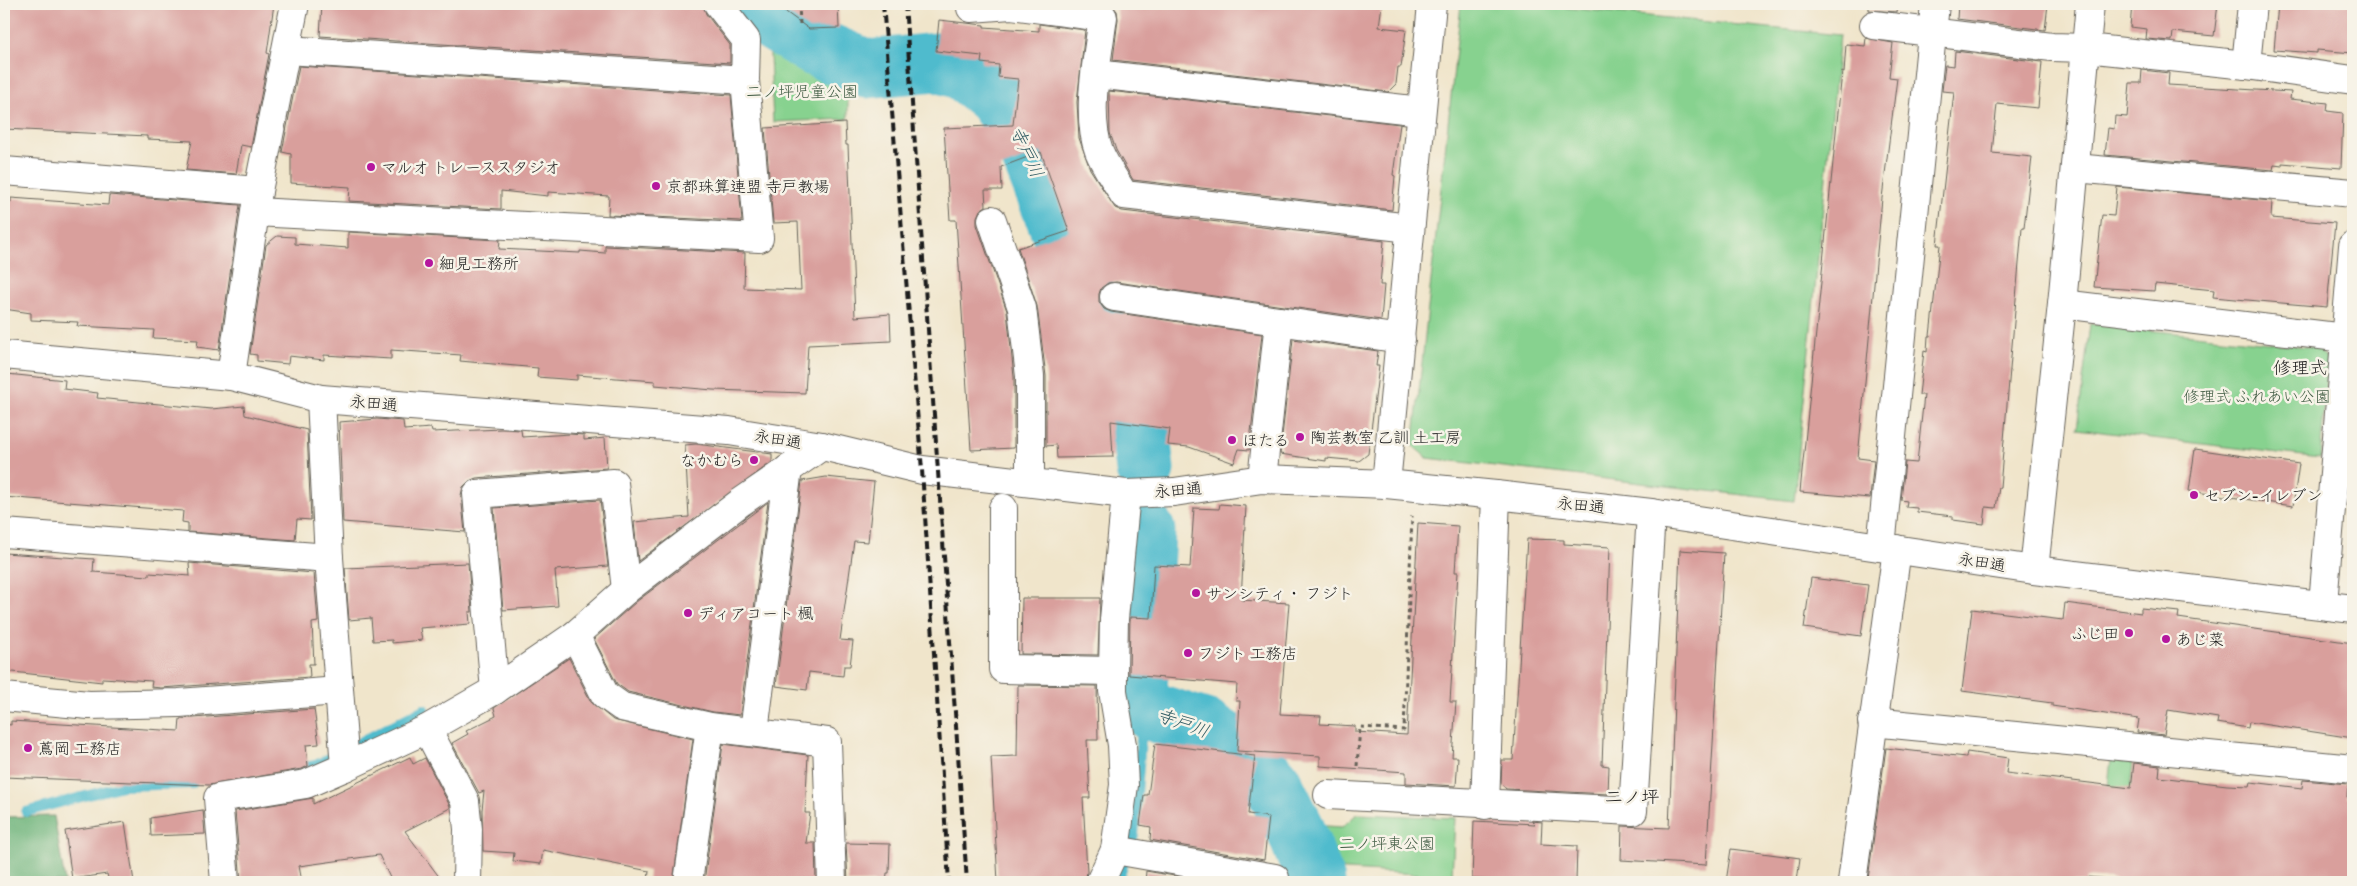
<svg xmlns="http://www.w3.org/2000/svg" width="2357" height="886" font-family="Itim,'Klee One',sans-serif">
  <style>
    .green { fill: #87d28f; stroke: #527756 }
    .forest { fill: #6db47a; stroke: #44684b }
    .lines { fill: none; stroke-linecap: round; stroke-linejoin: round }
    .stream { stroke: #50bbcd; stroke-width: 10 }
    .river { stroke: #50bbcd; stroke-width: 59 }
    .building { fill: #d99f9c }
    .minor-casing { stroke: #666259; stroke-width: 30 }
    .path { stroke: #666259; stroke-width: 3; stroke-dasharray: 4 4; stroke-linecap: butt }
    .minor { stroke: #fff; stroke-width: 28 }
    .rail { stroke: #1c1c1c; stroke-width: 4; stroke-dasharray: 8 4; stroke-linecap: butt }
    .poi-dot { fill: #b5179e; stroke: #f7f3e8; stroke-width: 2 }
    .labels { text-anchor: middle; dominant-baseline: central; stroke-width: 5; stroke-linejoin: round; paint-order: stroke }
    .park-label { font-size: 16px; fill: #415c44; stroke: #f7f3e8 }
    .poi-label { font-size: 16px; fill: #1c1c1c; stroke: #f7f3e8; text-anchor: start }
    .street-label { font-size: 16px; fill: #1c1c1c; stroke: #f7f3e8 }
    .water-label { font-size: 18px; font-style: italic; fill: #315c63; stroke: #f7f3e8 }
    .neighbourhood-label { font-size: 18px; fill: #1c1c1c; stroke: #f7f3e8 }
  </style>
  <rect width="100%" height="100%" fill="#f7f3e8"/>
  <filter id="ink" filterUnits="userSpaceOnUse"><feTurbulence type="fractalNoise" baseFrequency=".02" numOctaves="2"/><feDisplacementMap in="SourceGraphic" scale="10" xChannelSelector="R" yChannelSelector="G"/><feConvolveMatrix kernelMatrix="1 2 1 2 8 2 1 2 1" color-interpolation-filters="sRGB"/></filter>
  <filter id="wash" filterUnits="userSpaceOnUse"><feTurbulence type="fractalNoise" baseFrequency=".0096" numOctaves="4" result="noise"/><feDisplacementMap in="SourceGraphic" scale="20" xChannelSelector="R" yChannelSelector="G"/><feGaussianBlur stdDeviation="1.12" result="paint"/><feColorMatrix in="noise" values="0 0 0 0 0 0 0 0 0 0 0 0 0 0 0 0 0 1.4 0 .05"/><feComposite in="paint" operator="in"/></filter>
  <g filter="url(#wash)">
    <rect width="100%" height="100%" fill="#f0e5cb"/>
    <g class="green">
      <polygon points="1461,4 1528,4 1840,35 1794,501 1427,458 1413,446"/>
      <polygon points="769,33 809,62 848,76 848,119 773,122"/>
      <polygon points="2090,324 2317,348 2328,360 2320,458 2077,429"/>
      <polygon points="2111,759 2133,762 2124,838 2103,835"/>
      <polygon points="1357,814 1455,818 1452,876 1329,869 1312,825 1342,827"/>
    </g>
    <polygon class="forest" points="54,816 65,882 4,882 4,817"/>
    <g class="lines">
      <g class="stream">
        <polyline points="292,770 316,765 424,709"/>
        <polyline points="26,812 122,786 192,784"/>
        <polyline points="1117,882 1134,835 1141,739 1150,711"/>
      </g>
      <g class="river">
        <polyline points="750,4 773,22 815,47 867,69 936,62 963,71 994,96 1020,130 1134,415 1141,436 1145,469"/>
        <polyline points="1146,531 1138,692 1150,711 1207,729 1249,757 1272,782 1295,828 1316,882"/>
      </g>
    </g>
    <g id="blocks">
      <g class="building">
        <polygon points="130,4 219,6 219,4 274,4 267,53 269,54 251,147 241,145 236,174 186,170 192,141 147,139 147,136 4,129 4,5"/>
        <polygon points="322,4 703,4 706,14 730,45 730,63 320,36"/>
        <polygon points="775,4 838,4 839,28 809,29"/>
        <polygon points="1111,4 1382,4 1379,27 1406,30 1401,67 1398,67 1396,84 1388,92 1113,60 1118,19 1117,11"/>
        <polygon points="1869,4 1897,4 1896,12 1869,10"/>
        <polygon points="1958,4 2048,4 2045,30 1957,19"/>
        <polygon points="2132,4 2218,4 2214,36 2173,32 2172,41 2146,39 2147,29 2130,27"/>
        <polygon points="2278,4 2353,4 2353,53 2317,50 2317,53 2274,50"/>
        <polygon points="939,20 984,25 984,27 1039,31 1039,24 1085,30 1077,102 1079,138 1090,169 1115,208 1122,211 1384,241 1380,285 1384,285 1381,320 1116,282 1108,283 1101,288 1099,294 1099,302 1104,309 1111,312 1262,334 1249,450 1239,449 1234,463 1189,447 1168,445 1170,429 1111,421 1113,457 1057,458 1056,445 1046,446 1046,376 1037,306 1018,248 1069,231 1041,152 1001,167 1002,190 985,190 986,206 980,210 977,217 977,225 1007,311 1014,377 1014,448 971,450 956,220 950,220 944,128 1013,125 1018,79 998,77 999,65 981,63 982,56 936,51"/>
        <polygon points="1866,38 1893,43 1889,77 1897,78 1882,198 1858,458 1874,460 1870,498 1800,492 1842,72 1844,73 1846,44 1865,46"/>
        <polygon points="1955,51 2042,62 2038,108 1997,104 1992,153 2032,157 2024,228 2022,228 2000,487 1999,487 1996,508 1986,507 1984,524 1953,520 1953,516 1917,512 1917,508 1906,507 1907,501 1901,500 1905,462 1917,463 1924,395 1919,395 1924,351 1927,352 1928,336 1930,336 1940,245 1937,245 1954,92 1942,91 1945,65 1954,66"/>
        <polygon points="299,66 731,95 742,221 608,215 609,196 548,192 548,196 501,191 501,209 349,201 350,187 291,183 291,154 282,152"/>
        <polygon points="2142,70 2169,73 2168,85 2291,92 2290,99 2328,103 2327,111 2343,113 2341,168 2282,163 2282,166 2274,165 2273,170 2105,155 2108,128 2114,129 2115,116 2127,117 2130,83 2141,83"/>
        <polygon points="1109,91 1400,124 1393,175 1395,176 1392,210 1133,180 1116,150 1110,133"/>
        <polygon points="845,123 846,145 848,145 855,317 890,314 891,341 808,345 805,393 713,390 655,385 655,381 577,375 577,380 537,377 538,368 460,361 461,355 391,350 391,359 324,355 324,360 289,356 288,364 257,361 257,355 250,354 266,245 277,236 295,237 295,244 348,248 348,232 500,240 499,249 580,253 580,251 605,253 605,246 745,253 744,288 801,290 798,222 773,223 765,128"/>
        <polygon points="2117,187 2272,201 2271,218 2335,223 2327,307 2213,297 2214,290 2155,284 2154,291 2094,287 2102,215 2114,216"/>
        <polygon points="109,195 240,205 219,350 197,347 198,340 153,338 154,330 77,326 78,322 31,320 31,313 4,309 4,202 11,202 11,198 108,205"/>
        <polygon points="1293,339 1378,351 1376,366 1379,366 1368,454 1359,461 1326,458 1326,461 1280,454"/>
        <polygon points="7,374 65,380 64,389 98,393 97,398 211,409 244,406 245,415 307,430 311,520 297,519 295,540 188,532 188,523 182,522 183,511 4,497 4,406"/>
        <polygon points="377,419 403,421 404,430 431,428 432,432 502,429 521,430 522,437 570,434 584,435 584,440 605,438 607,468 476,478 469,481 463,487 461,495 465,532 343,522 339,422"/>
        <polygon points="696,444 772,454 772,462 638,561 634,522 689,517 685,445"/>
        <polygon points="2195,449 2299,464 2293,506 2189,491"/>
        <polygon points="826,477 874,482 868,542 854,541 840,640 853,641 850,666 844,666 843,676 809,672 807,690 776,686 802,481"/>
        <polygon points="600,500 608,566 555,570 558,606 503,610 494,508"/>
        <polygon points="768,502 740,715 713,712 628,692 617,684 594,639 636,602"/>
        <polygon points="1220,504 1246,506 1241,600 1289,603 1280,714 1321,716 1320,724 1355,726 1355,732 1407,735 1418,523 1458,526 1455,572 1458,572 1450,702 1456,702 1452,757 1458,757 1456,786 1406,783 1406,772 1320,766 1320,756 1237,751 1240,701 1236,701 1237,684 1129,675 1130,617 1151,618 1154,565 1190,567 1194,508 1219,509"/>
        <polygon points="1527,539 1564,540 1564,544 1610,547 1602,765 1609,766 1608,794 1506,789 1501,783 1502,760 1513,760"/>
        <polygon points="1680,550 1724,553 1706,865 1621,860 1622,826 1669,828"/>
        <polygon points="4,553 94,559 93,572 149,576 149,573 190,576 189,563 314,573 318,622 312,623 314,664 309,664 310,677 161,688 151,687 152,681 102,678 102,682 4,671"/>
        <polygon points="468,563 472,612 469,612 470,624 420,628 422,640 392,643 392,640 373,641 371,618 349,620 345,568"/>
        <polygon points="1811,578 1868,585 1861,636 1804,628"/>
        <polygon points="1022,598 1100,598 1098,655 1021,654"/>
        <polygon points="2065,603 2141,613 2141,608 2179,612 2178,618 2353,643 2353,738 2249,722 2248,728 2217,723 2218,718 2168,710 2164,735 2137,732 2139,719 2052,706 2052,703 1962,691 1972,609 2063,620"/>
        <polygon points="569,658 591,702 613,720 693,739 673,882 648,882 649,871 543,850 541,864 513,861 514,853 483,851 482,810 484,791 479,793 452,743 468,734 466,731 496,716 494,708"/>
        <polygon points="1018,685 1097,686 1098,740 1087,740 1090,798 1083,798 1087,872 1085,882 998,882 991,757 1017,756"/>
        <polygon points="314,709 319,744 306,745 308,766 302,769 209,785 4,777 4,724 11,725 11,721 179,731 180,719"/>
        <polygon points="723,744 808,755 805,813 810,813 806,843 815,843 816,882 704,882"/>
        <polygon points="1155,744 1255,756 1248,814 1269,817 1264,860 1150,840 1151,827 1140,825 1144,795 1148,795"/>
        <polygon points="1886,748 1966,757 1967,752 2008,758 2006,773 2131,788 2134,763 2160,766 2159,777 2227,785 2250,786 2251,782 2302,788 2303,780 2348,784 2347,797 2353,797 2353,882 2146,882 2087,877 2086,882 1892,882 1868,879"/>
        <polygon points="410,757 413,764 425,758 450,806 450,808 405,831 443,882 392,882 379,855 299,866 302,882 241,882 235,811 313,798 313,804"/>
        <polygon points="203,810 205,834 151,836 150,818"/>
        <polygon points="1474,821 1535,824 1532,821 1542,822 1541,844 1577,846 1576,882 1501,882 1501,880 1472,879"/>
        <polygon points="125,822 134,882 109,882 107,874 72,879 65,831"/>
        <polygon points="846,843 890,844 889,873 887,873 886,882 848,882"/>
        <polygon points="1731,849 1800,858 1797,882 1726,882"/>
        <polygon points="1146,871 1209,882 1145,882"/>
      </g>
    </g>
  </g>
  <g filter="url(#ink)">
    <use href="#blocks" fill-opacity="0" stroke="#666259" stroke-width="1"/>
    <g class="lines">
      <g class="minor-casing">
        <g id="minor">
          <path d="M 971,8 L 1011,5 L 1103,17 C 1098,56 1085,114 1099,151 C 1105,166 1116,181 1124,195 L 1410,228"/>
          <polyline points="1874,25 2052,47 2086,48 2246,65 2353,80"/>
          <polyline points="287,50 745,80"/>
          <polyline points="2246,65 2252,4"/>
          <polyline points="1096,74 1421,111"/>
          <polyline points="2075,168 2353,193"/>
          <polyline points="4,171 258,191"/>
          <polyline points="255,212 759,238 745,80 746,40 718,4"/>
          <polyline points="992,220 1022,308 1030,376 1030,482"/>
          <polyline points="1114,297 1401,339"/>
          <polyline points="2062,304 2353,339"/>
          <polyline points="4,355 231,376 321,399 729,431 822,446 922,470 1126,494 1174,492 1262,479 1386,484 1496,495 1651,513 2034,570 2353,609"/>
          <polyline points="231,376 258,191 295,4"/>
          <polyline points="1262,479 1279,321"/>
          <polyline points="1386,484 1432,4"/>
          <polyline points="1003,508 1003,669 1113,671"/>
          <polyline points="4,533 329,558"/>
          <polyline points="1881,547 1935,4"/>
          <polyline points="2034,570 2062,304 2090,4"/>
          <polyline points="2323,604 2353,246"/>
          <polyline points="575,635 605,695 622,707 710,727 827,742 832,882"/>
          <polyline points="495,690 477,494 614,483 626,590"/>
          <polyline points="4,697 89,705 179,703 339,691"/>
          <polyline points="1872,722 2353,769"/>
          <polyline points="427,729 465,801 468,829 467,882"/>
          <polyline points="754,731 788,469"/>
          <polyline points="345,767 427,729 495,690 575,635 626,590 741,502 822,446"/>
          <polyline points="1328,795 1633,811 1651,513"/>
          <polyline points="1485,805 1496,495"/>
          <polyline points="1115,850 1275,878 1275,882"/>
          <polyline points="225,882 218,798 306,784 345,767 329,558 321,399"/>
          <polyline points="688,882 710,727"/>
          <polyline points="1100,882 1115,850 1124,785 1122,745 1113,691 1113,671 1114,619 1126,494"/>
          <polyline points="1852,882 1897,549"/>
        </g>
      </g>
      <g class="path">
        <polyline points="799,4 800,24"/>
        <polyline points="1357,766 1360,727 1404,730 1412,516"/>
      </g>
      <use href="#minor" class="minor"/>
      <g class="rail">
        <polyline points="883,4 922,470 949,882"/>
        <polyline points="905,4 967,882"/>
      </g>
    </g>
  </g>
  <g class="poi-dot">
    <circle cx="371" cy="167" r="5"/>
    <circle cx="656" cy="186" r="5"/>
    <circle cx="429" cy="263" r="5"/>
    <circle cx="1300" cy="437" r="5"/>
    <circle cx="1232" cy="440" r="5"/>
    <circle cx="754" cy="460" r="5"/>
    <circle cx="2194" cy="495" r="5"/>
    <circle cx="1196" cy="593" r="5"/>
    <circle cx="688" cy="613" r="5"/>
    <circle cx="2129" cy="633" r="5"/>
    <circle cx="2166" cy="639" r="5"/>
    <circle cx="1188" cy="653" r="5"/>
    <circle cx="28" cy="748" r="5"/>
  </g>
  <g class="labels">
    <g class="park-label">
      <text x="802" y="91">二ノ坪児童公園</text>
      <text x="2257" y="396">修理式 ふれあい公園</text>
      <text x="1387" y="843">二ノ坪東公園</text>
    </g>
    <g class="poi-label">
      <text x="381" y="167">マルオ トレーススタジオ</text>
      <text x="666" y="186">京都珠算連盟 寺戸教場</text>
      <text x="439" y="263">細見工務所</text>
      <text x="1310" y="437">陶芸教室 乙訓 土工房</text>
      <text x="1242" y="440">ほたる</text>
      <text x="744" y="460" text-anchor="end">なかむら</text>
      <text x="2204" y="495">セブン-イレブン</text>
      <text x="1206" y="593">サンシティ・ フジト</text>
      <text x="698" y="613">ディアコート 楓</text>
      <text x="2119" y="633" text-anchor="end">ふじ田</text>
      <text x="2176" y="639">あじ菜</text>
      <text x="1198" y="653">フジト 工務店</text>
      <text x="38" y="748">蔦岡 工務店</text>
    </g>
    <g class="street-label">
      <text transform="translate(374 403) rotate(5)">永田通</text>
      <text transform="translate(778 439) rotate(9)">永田通</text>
      <text transform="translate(1178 490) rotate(-5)">永田通</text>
      <text transform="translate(1581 505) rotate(6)">永田通</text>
      <text transform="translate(1982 562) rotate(9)">永田通</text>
    </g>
    <g class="water-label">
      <text transform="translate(1027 152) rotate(65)">寺戸川</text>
      <text transform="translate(1183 723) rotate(20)">寺戸川</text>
    </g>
    <g class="neighbourhood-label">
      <text x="2300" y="368">修理式</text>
      <text x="1632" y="797">二ノ坪</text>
    </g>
  </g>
  <rect width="2357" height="886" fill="none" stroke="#f7f3e8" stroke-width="20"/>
</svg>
